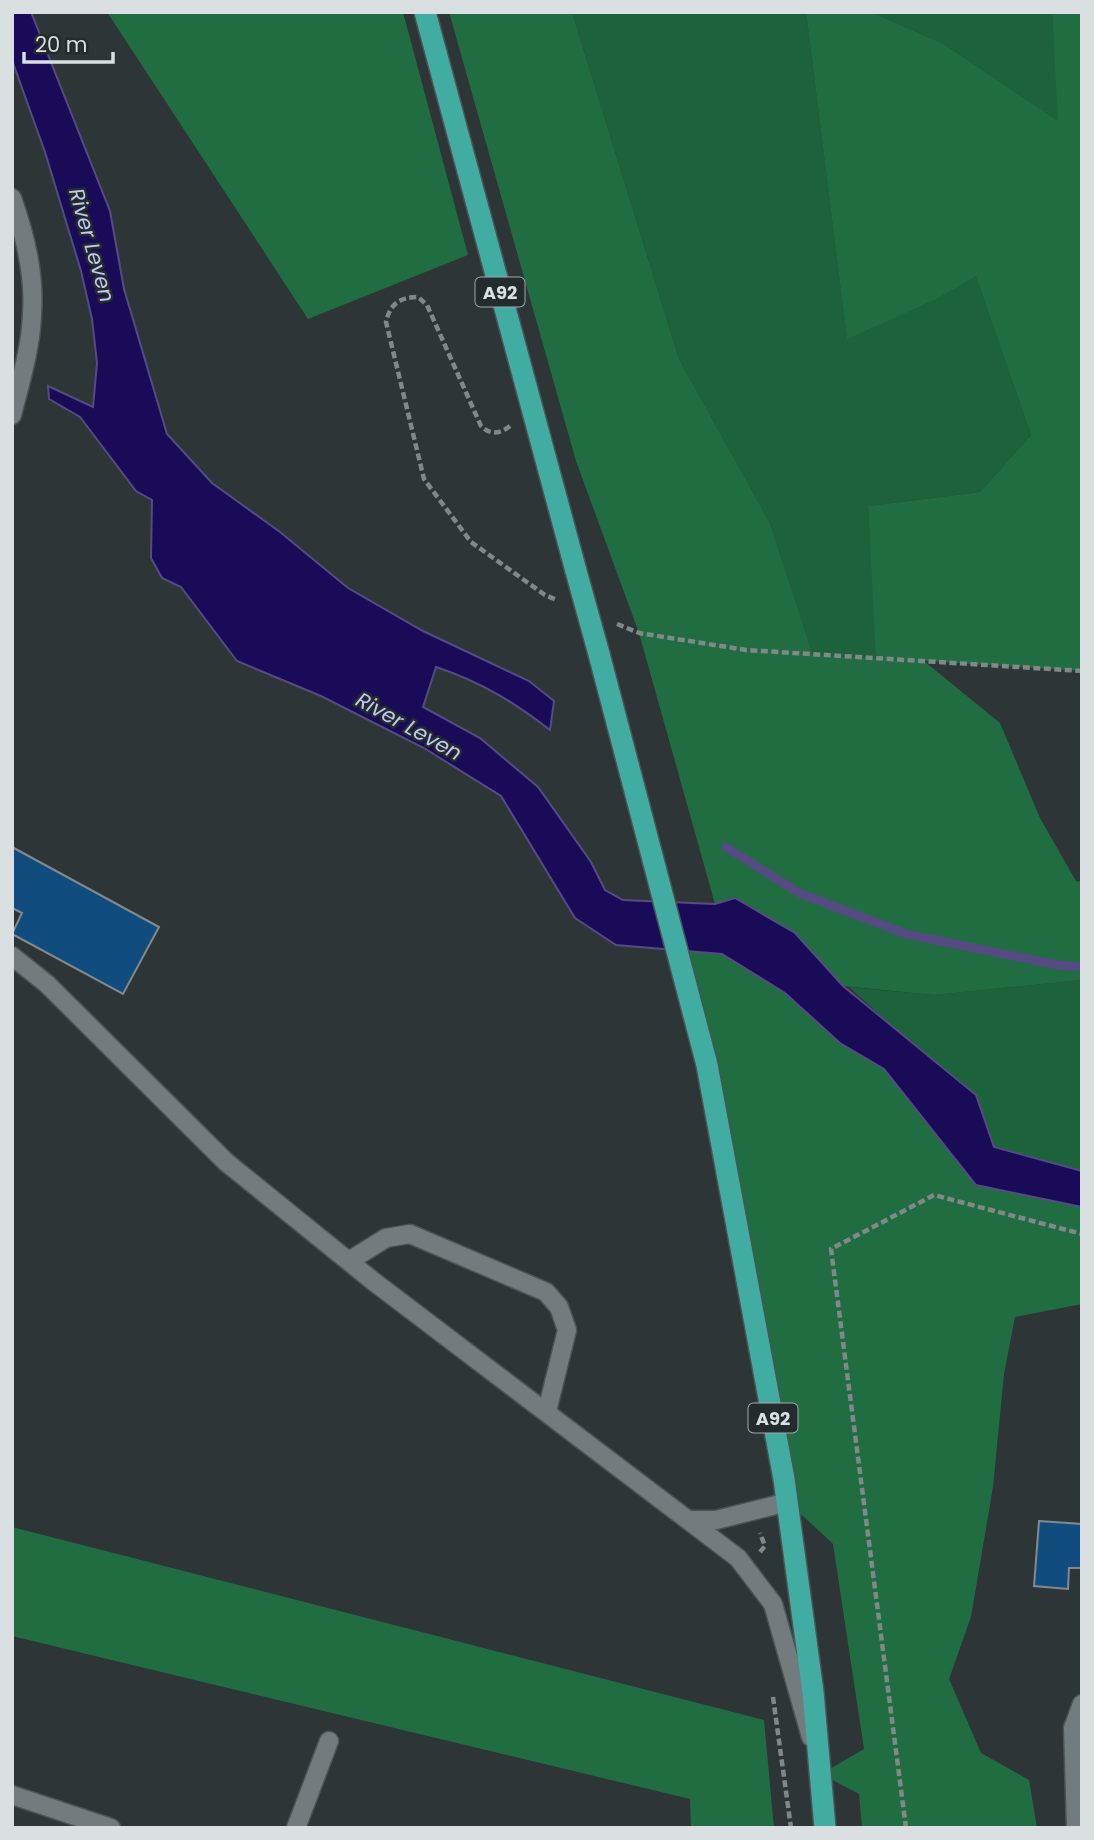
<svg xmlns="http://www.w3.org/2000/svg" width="1094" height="1840" font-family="Poppins,sans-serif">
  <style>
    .green { fill: #1c633b }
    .forest { fill: #216d42 }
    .water { fill: #1a0b59; stroke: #544b82; stroke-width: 2 }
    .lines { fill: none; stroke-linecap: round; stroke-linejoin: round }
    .stream { stroke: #544b82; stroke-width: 9 }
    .building { fill: #104d7e; stroke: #83898f; stroke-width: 2 }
    .minor-casing { stroke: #4c5355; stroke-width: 21 }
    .highway-casing { stroke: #4c5355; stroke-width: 24 }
    .path { stroke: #81888a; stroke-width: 4.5; stroke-dasharray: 7 3.5; stroke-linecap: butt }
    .minor { stroke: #727b7e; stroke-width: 18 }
    .highway { stroke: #41ada2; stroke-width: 21 }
    .highway-bridge-casing { stroke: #4c5355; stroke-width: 24; stroke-linecap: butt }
    .highway-bridge { stroke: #41ada2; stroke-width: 21 }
    .labels { text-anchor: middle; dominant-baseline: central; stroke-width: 5; stroke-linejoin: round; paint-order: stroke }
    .shield { fill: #232b2d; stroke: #a3a9ab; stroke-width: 2 }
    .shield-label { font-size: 18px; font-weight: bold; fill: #dadfe1 }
    .water-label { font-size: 21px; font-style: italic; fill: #c2c7f4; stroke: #232b2d }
  </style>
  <rect width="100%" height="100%" fill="#2d3537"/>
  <g class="green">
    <polygon points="572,12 806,12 847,338 937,299 976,275 1031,435 980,492 868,506 877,658 813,655 770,523 679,359"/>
    <polygon points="871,12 1052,12 1059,122 944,44"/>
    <polygon points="1082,980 1082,1171 994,1147 976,1095 912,1044 849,987 934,995"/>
  </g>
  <g class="forest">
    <polygon points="107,12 403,12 468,255 308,319"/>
    <polygon points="449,12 572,12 679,359 770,523 813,655 876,658 868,506 980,492 1031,435 976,276 937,299 847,339 806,12 871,12 944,44 1058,121 1052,12 1082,12 1082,671 924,661 1000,723 1040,818 1076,881 1082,882 1082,980 934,995 843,986 795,933 735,898 715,904 639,633 576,461"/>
    <polygon points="661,886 722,954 785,993 840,1043 884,1069 976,1185 1082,1207 1082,1304 1015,1317 1004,1374 993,1487 971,1617 949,1679 981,1753 1029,1780 1037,1828 862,1828 859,1794 821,1774 864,1749 833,1544 788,1502"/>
    <polygon points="12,1527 764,1720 774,1828 691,1828 690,1799 12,1636"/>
  </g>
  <path class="water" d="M 12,12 L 31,12 L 110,211 L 124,289 L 167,434 L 212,483 L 280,532 L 348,588 L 423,631 L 529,681 L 554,701 L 550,730 C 514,702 481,682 436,667 L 423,707 L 480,738 L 538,787 L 591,862 L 605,890 L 623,900 L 715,904 L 735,898 L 795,933 L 843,986 L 976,1095 L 994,1147 L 1082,1171 L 1082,1207 L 976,1185 L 884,1069 L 840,1043 L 785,993 L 722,954 L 616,945 L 575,918 L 501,796 L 424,748 L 321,696 L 237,661 L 181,587 L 162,578 L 151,558 L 152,500 L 136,491 L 80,417 L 49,399 L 48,386 L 93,407 L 97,363 L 92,319 L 81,271 L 45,152 L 12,60 Z"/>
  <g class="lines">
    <polyline class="stream" points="726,847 799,893 906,934 1058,965 1082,967"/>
  </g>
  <g class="building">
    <polygon points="12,847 159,927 123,994 12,934 22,913 12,908"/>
    <polygon points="1039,1521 1082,1524 1082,1568 1069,1568 1068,1589 1034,1586"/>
  </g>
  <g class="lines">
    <g class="minor-casing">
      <g id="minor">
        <path d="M 12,198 C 25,235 35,274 32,314 C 31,348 20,383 12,415"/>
        <polyline points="12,956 47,984 226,1162 373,1281 738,1558 773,1604 811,1737"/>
        <polyline points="349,1261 386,1238 410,1234 546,1292 559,1307 567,1330 547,1411"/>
        <polyline points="689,1520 716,1520 788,1502"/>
        <polyline points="12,1795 111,1828"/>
        <polyline points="296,1828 329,1741"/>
        <polyline points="1076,1828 1073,1728 1082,1704"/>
      </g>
    </g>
    <g class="highway-casing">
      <g id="highway">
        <polyline points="425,12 576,571"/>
        <polyline points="599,654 707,1065 784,1479 813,1692 825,1828"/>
      </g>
    </g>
    <g class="path">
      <path d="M 510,426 C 500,434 490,435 481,426 L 427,305 L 418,297 C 400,297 390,304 386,322 L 424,479 L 471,542 L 545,595 L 557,600"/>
      <polyline points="617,624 639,633 746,650 1082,671"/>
      <polyline points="760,1552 765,1546 760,1533"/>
      <polyline points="773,1697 791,1828"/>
      <polyline points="906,1828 831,1249 934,1195 1082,1234"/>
    </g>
    <use href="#minor" class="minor"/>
    <use href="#highway" class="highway"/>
    <g class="highway-bridge-casing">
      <polyline id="highway-bridge" points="576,571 599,654"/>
    </g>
    <use href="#highway-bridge" class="highway-bridge"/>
  </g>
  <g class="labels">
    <g class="shield">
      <rect x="475.5" y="277.5" width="49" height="29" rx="5"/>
      <rect x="748.5" y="1403.5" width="49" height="29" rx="5"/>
    </g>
    <g class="shield-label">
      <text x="500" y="292">A92</text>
      <text x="773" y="1418">A92</text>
    </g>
    <g class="water-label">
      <text transform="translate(92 245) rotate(74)">River Leven</text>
      <text transform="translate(409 726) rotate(29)">River Leven</text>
    </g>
  </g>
  <rect width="1094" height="1840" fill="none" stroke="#dadfe1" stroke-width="28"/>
  <path d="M24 52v10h89v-10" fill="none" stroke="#dadfe1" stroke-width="3.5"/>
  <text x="35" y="52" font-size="21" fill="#dadfe1" stroke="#232b2d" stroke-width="5" paint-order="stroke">20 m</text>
</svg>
